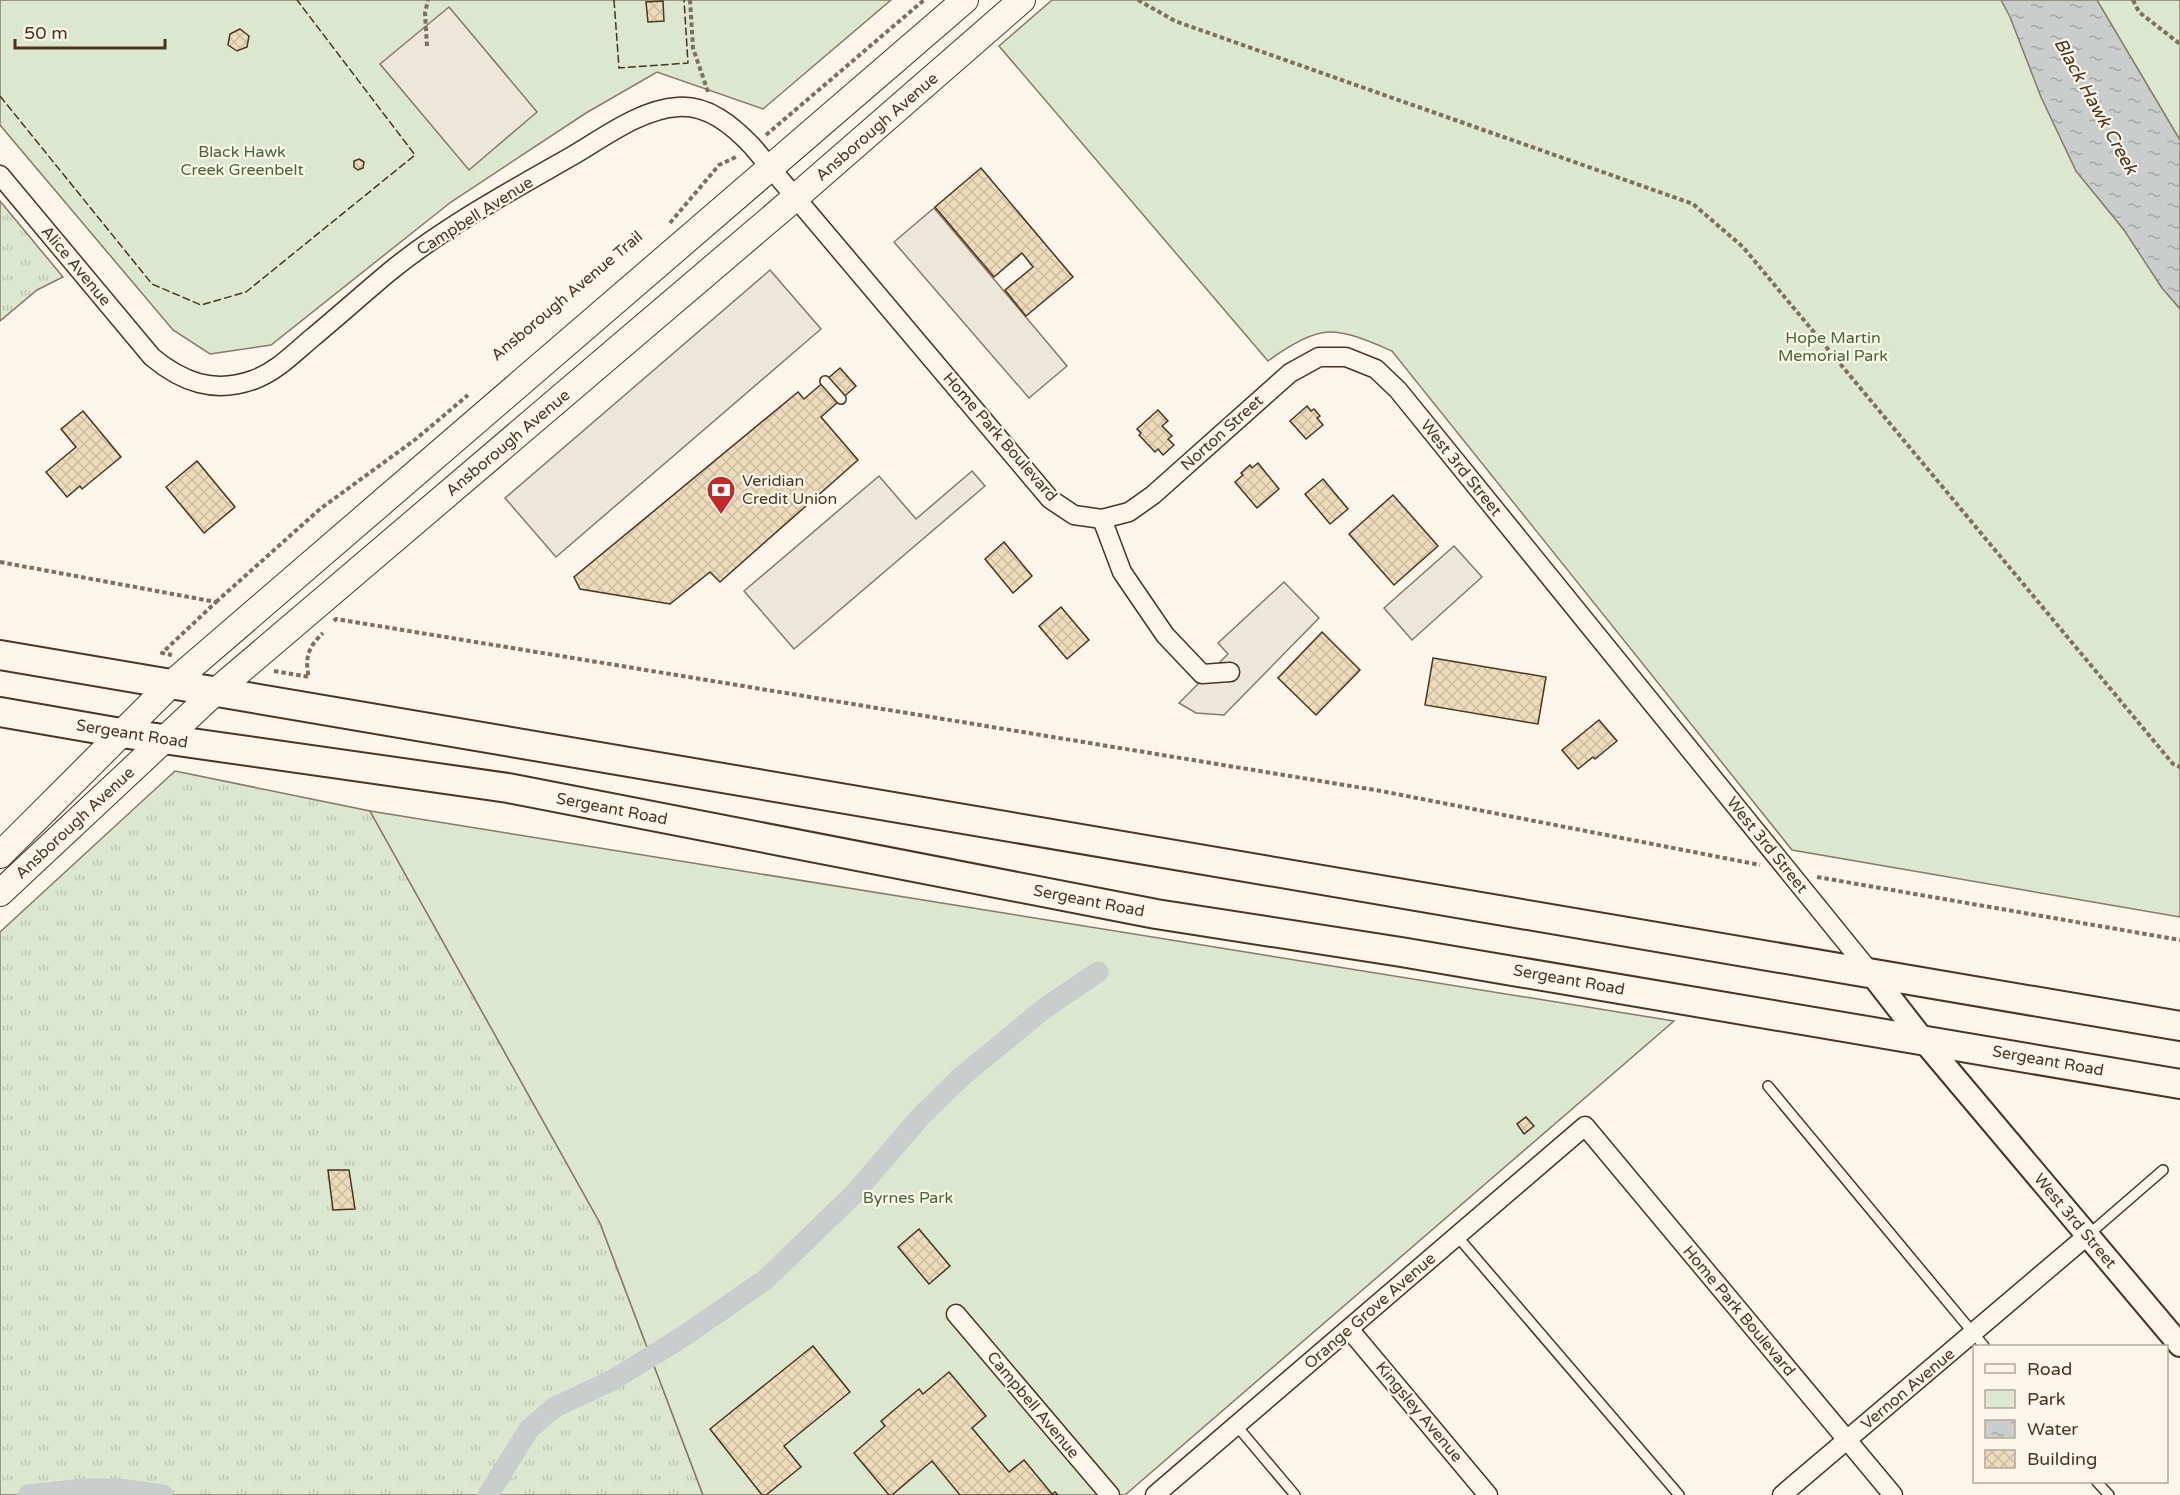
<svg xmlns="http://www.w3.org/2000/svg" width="2180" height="1495" font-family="'Varela Round',sans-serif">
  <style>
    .grass { fill: url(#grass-tufts); stroke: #887966; stroke-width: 1.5 }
    .green { fill: #dce7d0; stroke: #887966; stroke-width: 1.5 }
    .parking { fill: #ede7d9; stroke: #887966; stroke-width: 1.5 }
    .water { fill: url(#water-ripples); stroke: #887966; stroke-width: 1.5 }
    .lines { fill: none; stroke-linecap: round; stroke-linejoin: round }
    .canal { stroke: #c9cecd; stroke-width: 21 }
    .building { fill: url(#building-cross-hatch); stroke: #4a3520; stroke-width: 1.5 }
    .service-casing { stroke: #4a3520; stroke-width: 12 }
    .minor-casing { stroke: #4a3520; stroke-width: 21 }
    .tertiary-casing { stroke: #4a3520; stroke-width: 26 }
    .secondary-casing { stroke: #4a3520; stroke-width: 28 }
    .primary-casing { stroke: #4a3520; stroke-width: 32 }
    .path { stroke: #7f6f5c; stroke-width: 4; stroke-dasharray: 4.5 3; stroke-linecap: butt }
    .service { stroke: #fbf6e9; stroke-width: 9 }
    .minor { stroke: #fbf6e9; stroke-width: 18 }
    .tertiary { stroke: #fbf6e9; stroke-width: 22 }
    .secondary { stroke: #fbf6e9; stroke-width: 26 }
    .primary { stroke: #fbf6e9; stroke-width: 28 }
    .fence { stroke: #4a3520; stroke-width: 1.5; stroke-dasharray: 8 3; stroke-linecap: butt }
    .labels { text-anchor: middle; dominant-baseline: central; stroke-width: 4.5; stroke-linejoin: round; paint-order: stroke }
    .street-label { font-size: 16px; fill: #4a3520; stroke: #fbf6e9 }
    .park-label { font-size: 16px; fill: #436837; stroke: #fbf6e9 }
    .poi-label { font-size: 16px; fill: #4a3520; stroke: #fbf6e9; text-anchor: start }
    .water-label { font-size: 18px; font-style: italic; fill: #4a3520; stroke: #fbf6e9 }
  </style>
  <defs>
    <pattern id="grass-tufts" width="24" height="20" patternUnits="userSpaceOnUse" patternTransform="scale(1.5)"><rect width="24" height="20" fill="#dce7d0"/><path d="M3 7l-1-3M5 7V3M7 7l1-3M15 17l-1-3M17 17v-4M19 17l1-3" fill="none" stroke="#bec7b2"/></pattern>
    <pattern id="water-ripples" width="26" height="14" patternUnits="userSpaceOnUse" patternTransform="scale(1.5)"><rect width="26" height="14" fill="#c9cecd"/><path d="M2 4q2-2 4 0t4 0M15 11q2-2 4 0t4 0" fill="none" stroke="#a5a8a6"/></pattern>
    <pattern id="building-cross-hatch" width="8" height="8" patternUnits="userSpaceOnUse" patternTransform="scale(1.5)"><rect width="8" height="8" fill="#ecdcbc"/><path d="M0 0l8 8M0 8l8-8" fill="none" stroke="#ccbda1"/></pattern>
  </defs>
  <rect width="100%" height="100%" fill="#fbf6e9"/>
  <g class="grass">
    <polygon points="0,201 63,277 37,290 0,321"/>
    <polygon points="175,771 370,811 600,1223 703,1495 0,1495 0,932"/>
  </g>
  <g class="green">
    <polygon points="0,0 891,0 763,109 657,72 586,113 451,202 271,345 210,354 173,330 0,125"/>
    <path d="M 1052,0 L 2180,0 L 2180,917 L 1792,850 L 1392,351 C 1373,343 1348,331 1328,332 C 1309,333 1283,350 1268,361 L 999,46 Z"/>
    <polygon points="370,811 1674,1021 1125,1495 703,1495 600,1223"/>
  </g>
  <g class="parking">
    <polygon points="449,7 537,112 469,170 380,64"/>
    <polygon points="934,208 1067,366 1029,398 894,242"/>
    <polygon points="770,270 821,329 556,557 505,498"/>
    <polygon points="972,471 985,486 794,649 744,591 879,476 916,519"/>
    <polygon points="1454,546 1482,577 1412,640 1384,608"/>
    <polygon points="1284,582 1319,618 1224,715 1196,713 1179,703 1228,654 1218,643"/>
  </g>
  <polygon class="water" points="2001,0 2097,0 2180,140 2180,309 2162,288 2124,230 2076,171 2041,97 2010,17"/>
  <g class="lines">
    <g class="canal">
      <polyline points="28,1495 84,1489 119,1489 163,1495"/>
      <polyline points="488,1495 529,1429 555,1407 611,1381 684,1336 765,1280 854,1194 921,1116 962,1076 1045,1008 1098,972"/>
    </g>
  </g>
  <g class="building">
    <polygon points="663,1 664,21 648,22 646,2"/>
    <polygon points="240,29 249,36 247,47 237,51 228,45 230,34"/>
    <polygon points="359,159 364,162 363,168 358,170 354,167 354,161"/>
    <polygon points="981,168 1073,277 1026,316 1005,290 1033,267 1022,253 994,277 935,207"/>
    <polygon points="840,368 856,386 821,417 858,460 720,582 710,572 670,604 580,589 574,577 798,392 804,399"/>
    <polygon points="1307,406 1311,411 1314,409 1320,416 1317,418 1323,425 1306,439 1290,421"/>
    <polygon points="1158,410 1168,421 1162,426 1172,436 1168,439 1174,445 1163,455 1158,449 1155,452 1139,435 1141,433 1137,429"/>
    <polygon points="83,411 121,457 82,489 80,486 67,497 46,472 76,447 61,429"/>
    <polygon points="197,461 235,507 204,533 166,487"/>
    <polygon points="1258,463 1279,489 1257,508 1235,482 1243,475 1241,473 1250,465 1252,468"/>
    <polygon points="1323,479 1348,509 1330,524 1305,494"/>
    <polygon points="1393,495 1438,546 1394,585 1349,534"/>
    <polygon points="1004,542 1032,576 1013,593 985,559"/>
    <polygon points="1061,607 1089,640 1067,659 1039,626"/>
    <polygon points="1322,632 1360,670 1316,715 1278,678"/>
    <polygon points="1433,658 1546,677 1538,724 1425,705"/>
    <polygon points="1599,720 1617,741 1595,759 1593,757 1578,769 1562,750"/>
    <polygon points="1526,1117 1534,1126 1524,1134 1517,1124"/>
    <polygon points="328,1170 349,1170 355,1209 333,1210"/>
    <polygon points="919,1229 950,1266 929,1284 898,1247"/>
    <polygon points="813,1346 850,1392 784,1446 801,1467 766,1495 762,1495 710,1429"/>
    <polygon points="949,1372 986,1416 972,1428 1009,1472 1024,1460 1052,1494 1055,1492 1058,1495 960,1495 932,1461 892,1495 889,1495 854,1453 885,1426 881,1421 919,1389 923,1394"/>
  </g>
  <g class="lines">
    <g class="service-casing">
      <g id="service">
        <polyline points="825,381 841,399"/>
        <polyline points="1768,1086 1984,1346"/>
        <polyline points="2088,1235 2163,1170"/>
        <polyline points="1457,1236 1679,1495"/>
        <polyline points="1236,1425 1295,1495"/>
        <polyline points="2097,1482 2109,1495"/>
      </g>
    </g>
    <g class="minor-casing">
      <g id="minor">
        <path d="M 0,175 L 152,357 C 182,382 214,394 253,380 C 276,372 293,354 312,338 C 337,317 362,295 388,273 C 444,227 509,192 572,156 C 603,138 641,109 678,107 C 708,105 732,125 752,146 L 1050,499 L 1074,515 L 1102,519 L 1129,512 L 1153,495 L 1290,373 L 1319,357 L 1346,357 L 1376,369 L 1398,390 L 1871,973"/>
        <polyline points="1102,519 1122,572 1165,635 1202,674 1230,672"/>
        <polyline points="956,1314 1110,1495"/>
        <polyline points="1349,1329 1488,1495"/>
        <polyline points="1155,1495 1585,1126 1893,1495"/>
        <polyline points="1782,1495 2088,1235"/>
      </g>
    </g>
    <g class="tertiary-casing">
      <polyline id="tertiary" points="1871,973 1923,1040 2180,1345"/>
    </g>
    <g class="secondary-casing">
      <g id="secondary">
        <polyline points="0,855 170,685 965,0"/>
        <polyline points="0,893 214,693 796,197 1022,0"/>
      </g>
    </g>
    <g class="primary-casing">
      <g id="primary">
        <polyline points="0,655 2180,1026"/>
        <polyline points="0,712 121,733 508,788 1156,914 1401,952 2180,1084"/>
      </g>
    </g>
    <g class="path">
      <polyline points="690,0 693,48 708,92"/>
      <polyline points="1138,0 1175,21 1693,204 1743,247 2173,764 2180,767"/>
      <polyline points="2133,0 2139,12 2180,44"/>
      <polyline points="427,46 425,13 428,0"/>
      <polyline points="766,135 924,0"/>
      <polyline points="670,223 719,165 738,156"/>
      <polyline points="0,562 216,602 162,653 172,655"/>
      <polyline points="216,602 320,509 416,439 468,395"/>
      <polyline points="334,621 336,619 1381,791 1760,865"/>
      <path d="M 274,671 L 309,677 C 304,658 309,646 323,633"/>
      <polyline points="1817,877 2180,940"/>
    </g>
    <use href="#service" class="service"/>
    <use href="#minor" class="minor"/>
    <use href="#tertiary" class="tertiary"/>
    <use href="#secondary" class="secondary"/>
    <use href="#primary" class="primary"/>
    <g class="fence">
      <polyline points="614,0 619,68 688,63 684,0"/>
      <polyline points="0,96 152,284 201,305 246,292 415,155 297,0"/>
    </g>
  </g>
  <defs>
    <g id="bank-pin" transform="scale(1.5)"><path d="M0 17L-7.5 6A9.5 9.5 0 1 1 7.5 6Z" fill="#c62828" stroke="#fbf6e9"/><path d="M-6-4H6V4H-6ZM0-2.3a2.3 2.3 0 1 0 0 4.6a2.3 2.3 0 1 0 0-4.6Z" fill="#fff"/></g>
  </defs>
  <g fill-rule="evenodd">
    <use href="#bank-pin" x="721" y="490"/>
  </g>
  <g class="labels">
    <g class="street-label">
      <text transform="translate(877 127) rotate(-41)">Ansborough Avenue</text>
      <text transform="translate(475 216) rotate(-32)">Campbell Avenue</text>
      <text transform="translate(76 266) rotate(50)">Alice Avenue</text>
      <text transform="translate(567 296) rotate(-40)">Ansborough Avenue Trail</text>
      <text transform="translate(1222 433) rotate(-42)">Norton Street</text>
      <text transform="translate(1000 437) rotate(49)">Home Park Boulevard</text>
      <text transform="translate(508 443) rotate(-40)">Ansborough Avenue</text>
      <text transform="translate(1461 468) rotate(51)">West 3rd Street</text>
      <text transform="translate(132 734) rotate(9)">Sergeant Road</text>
      <text transform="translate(612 809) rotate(11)">Sergeant Road</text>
      <text transform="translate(75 823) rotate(-43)">Ansborough Avenue</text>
      <text transform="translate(1767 845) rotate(51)">West 3rd Street</text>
      <text transform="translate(1089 901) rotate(11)">Sergeant Road</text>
      <text transform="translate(1569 980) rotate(10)">Sergeant Road</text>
      <text transform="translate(2048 1061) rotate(10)">Sergeant Road</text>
      <text transform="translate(2075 1221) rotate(50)">West 3rd Street</text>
      <text transform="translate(1370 1311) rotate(-41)">Orange Grove Avenue</text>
      <text transform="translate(1739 1311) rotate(50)">Home Park Boulevard</text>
      <text transform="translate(1908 1389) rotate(-40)">Vernon Avenue</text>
      <text transform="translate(1033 1405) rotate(50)">Campbell Avenue</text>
      <text transform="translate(1419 1412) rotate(50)">Kingsley Avenue</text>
    </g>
    <g class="park-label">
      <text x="242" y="152">Black Hawk<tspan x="242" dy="18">Creek Greenbelt</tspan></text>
      <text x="1833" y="338">Hope Martin<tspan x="1833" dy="18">Memorial Park</tspan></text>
      <text x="908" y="1198">Byrnes Park</text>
    </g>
    <g class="poi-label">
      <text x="742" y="481">Veridian<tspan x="742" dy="18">Credit Union</tspan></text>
    </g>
    <g class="water-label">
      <text transform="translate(2096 106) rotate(61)">Black Hawk Creek</text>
    </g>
  </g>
  <rect x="1973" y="1345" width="195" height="138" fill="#fbf6e9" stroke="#b4a999" stroke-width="1.5"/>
  <rect x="1985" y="1364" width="30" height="9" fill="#fbf6e9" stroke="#b4a999" stroke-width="1.5"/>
  <text x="2027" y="1375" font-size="18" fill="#4a3520">Road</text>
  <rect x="1985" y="1390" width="30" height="18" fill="#dce7d0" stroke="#b4a999" stroke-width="1.5"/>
  <text x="2027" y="1405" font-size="18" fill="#4a3520">Park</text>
  <rect x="1985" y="1420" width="30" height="18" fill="url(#water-ripples)" stroke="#b4a999" stroke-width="1.5"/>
  <text x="2027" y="1435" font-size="18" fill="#4a3520">Water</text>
  <rect x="1985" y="1450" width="30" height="18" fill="url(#building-cross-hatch)" stroke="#b4a999" stroke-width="1.5"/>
  <text x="2027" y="1465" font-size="18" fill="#4a3520">Building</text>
  <path d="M15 39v9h150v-9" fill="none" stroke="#4a3520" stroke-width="3"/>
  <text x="24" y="39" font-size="18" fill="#4a3520" stroke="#fbf6e9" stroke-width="4.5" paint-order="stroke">50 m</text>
</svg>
